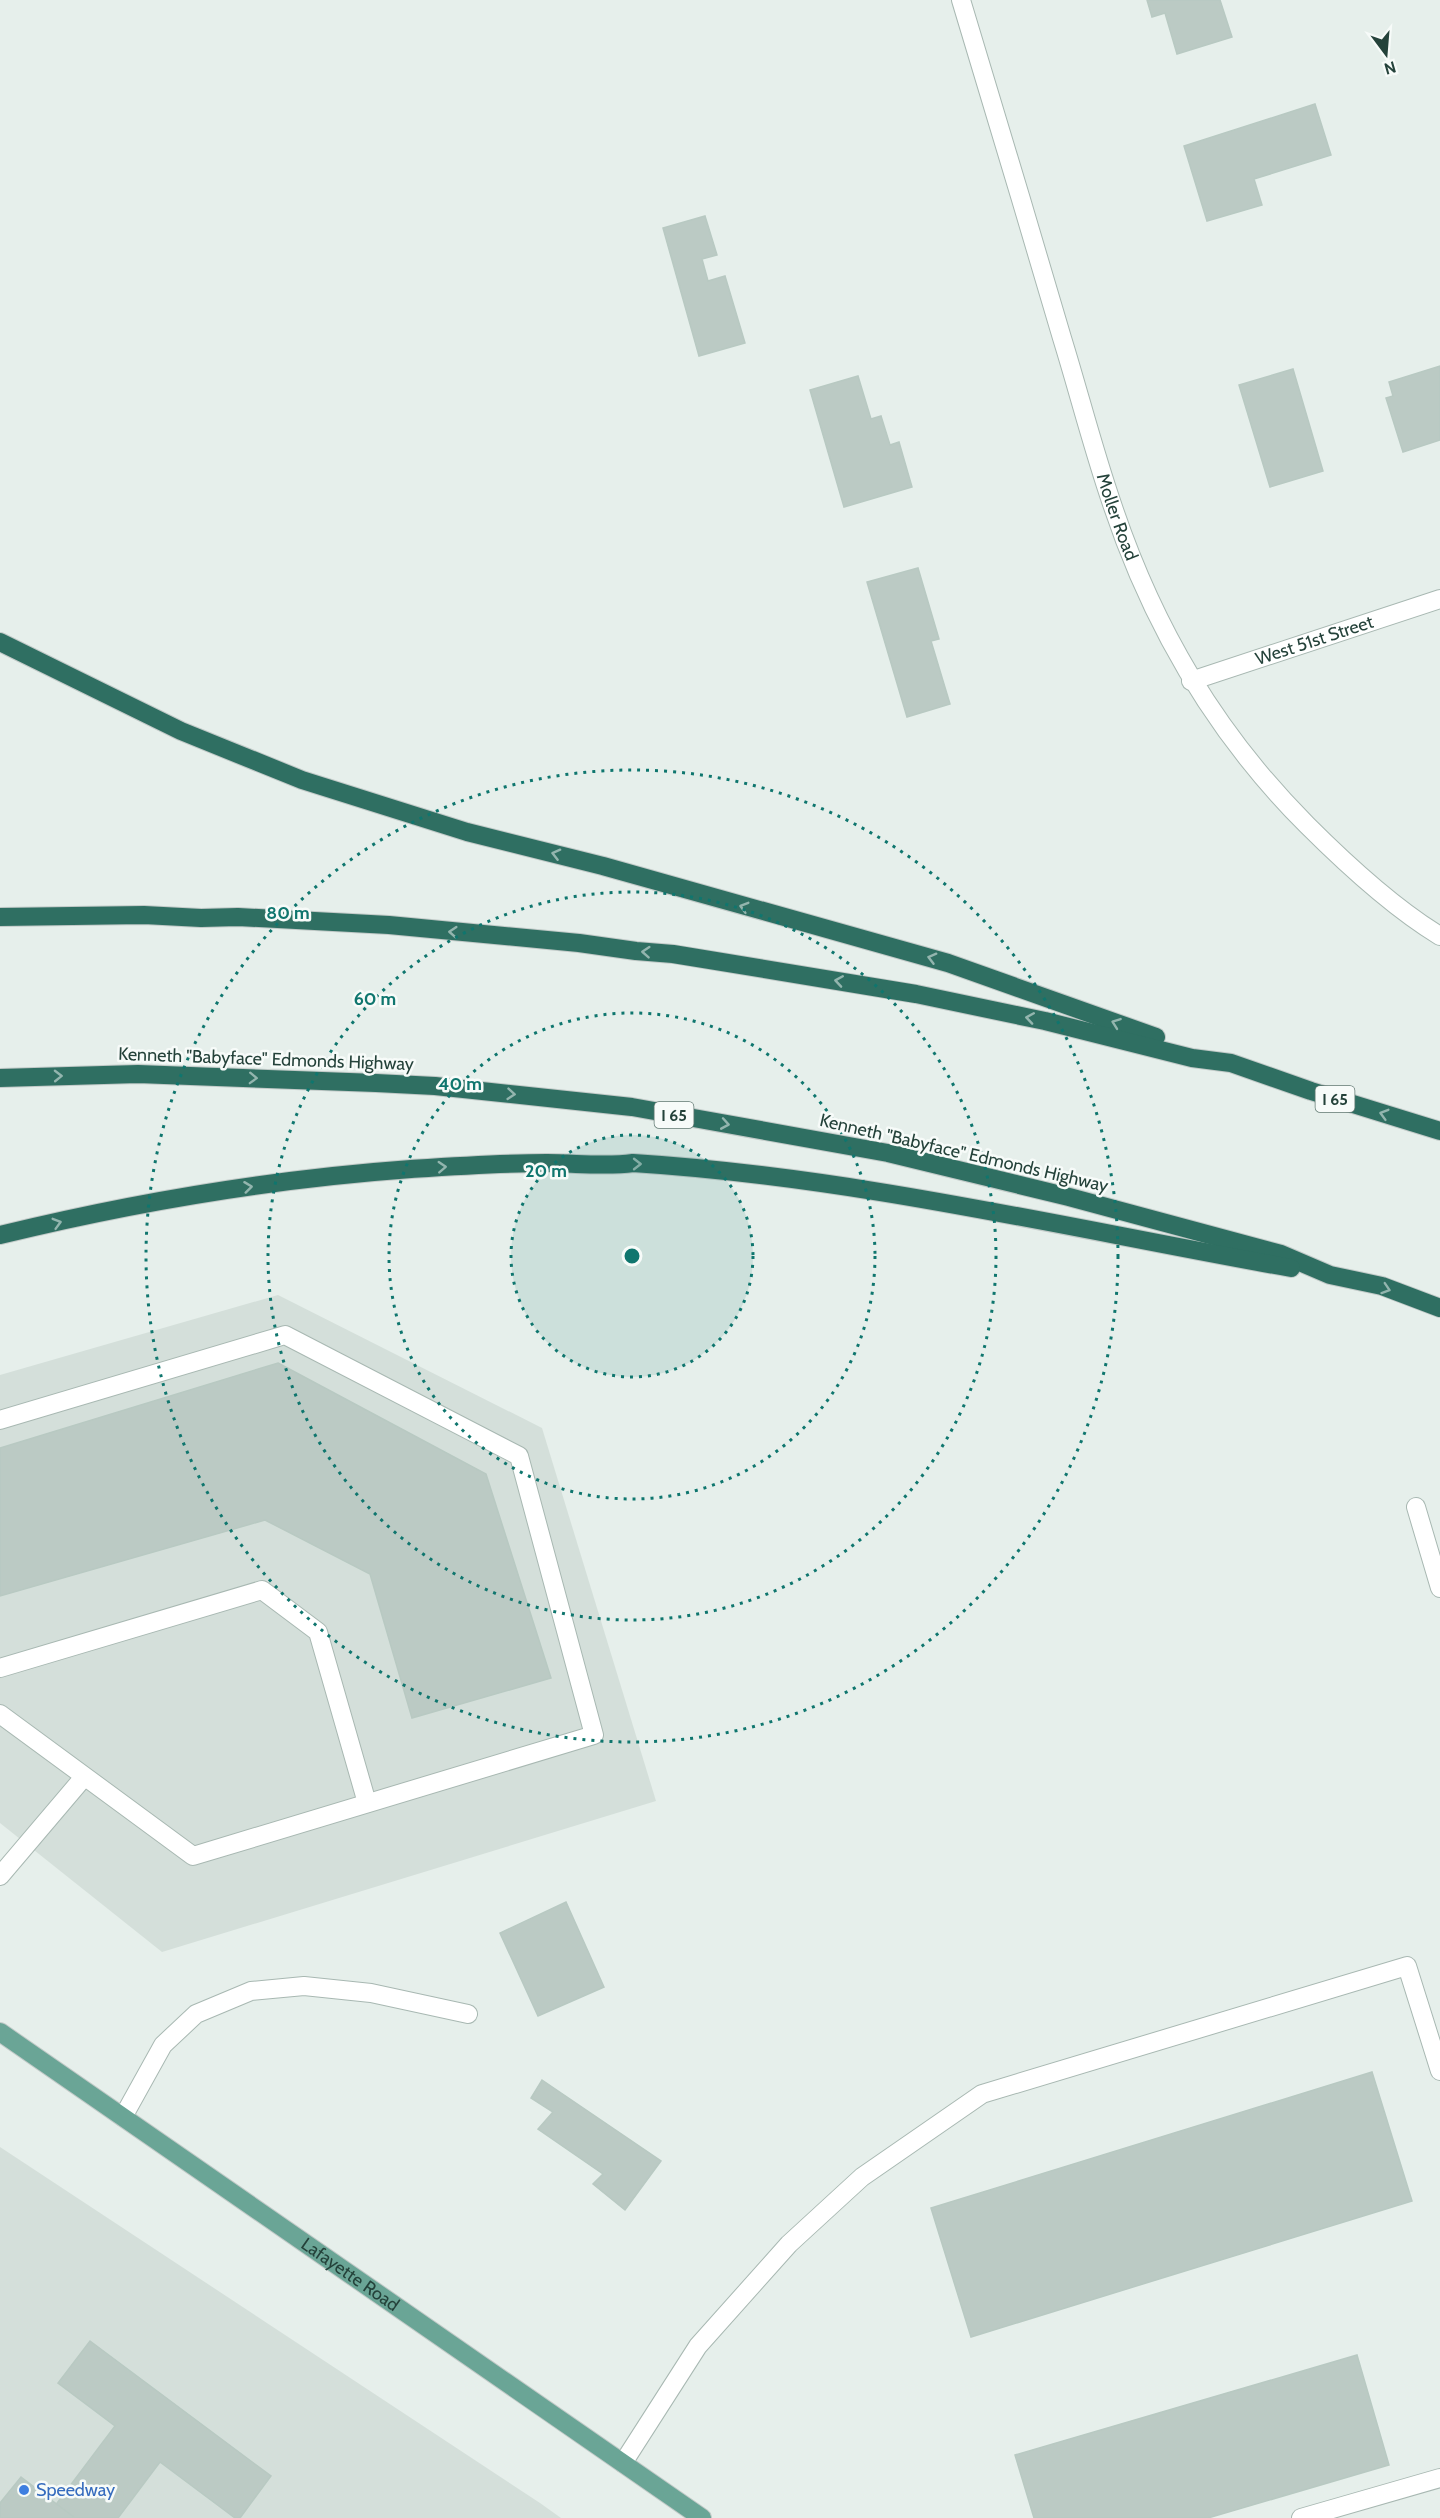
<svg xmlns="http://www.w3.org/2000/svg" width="1440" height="2518" font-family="Cabin,sans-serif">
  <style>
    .built { fill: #d4dfda }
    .building { fill: #bbcac4; stroke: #b8c9c2; stroke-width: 1.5 }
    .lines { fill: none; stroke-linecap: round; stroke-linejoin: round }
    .minor-casing { stroke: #a8b8b2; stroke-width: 20 }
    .major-casing { stroke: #c2cac8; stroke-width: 20 }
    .highway-casing { stroke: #c2cac8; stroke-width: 20 }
    .minor { stroke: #fff; stroke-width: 18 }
    .major { stroke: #6aa596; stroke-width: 18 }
    .highway { stroke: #2f6f62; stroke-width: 18 }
    .oneway { stroke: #93b5ae }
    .ring { fill: none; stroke: #0f766e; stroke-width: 3; stroke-dasharray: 3 6 }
    .shop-dot { fill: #3f7fe0; stroke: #f7fbf9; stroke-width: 2 }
    .labels { text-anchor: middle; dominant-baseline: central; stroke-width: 5; stroke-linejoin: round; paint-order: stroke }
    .shield { fill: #f7fbf9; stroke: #637a73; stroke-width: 1.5 }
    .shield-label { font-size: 16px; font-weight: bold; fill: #24423a }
    .street-label { font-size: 18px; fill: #24423a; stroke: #f7fbf9 }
    .shop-label { font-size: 18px; fill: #366cbe; stroke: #f7fbf9; text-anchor: start }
    .centre { fill: #0f766e; stroke: #f7fbf9; stroke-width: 3 }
    .ring-label { font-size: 18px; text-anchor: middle; font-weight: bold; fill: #0f766e; stroke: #f7fbf9; stroke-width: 5; stroke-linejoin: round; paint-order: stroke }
  </style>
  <rect width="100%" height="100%" fill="#e6efeb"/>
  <g class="built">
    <polygon points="278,1295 542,1428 656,1801 162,1952 0,1823 0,1375"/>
    <polygon points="0,2147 540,2503 561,2518 0,2518"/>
  </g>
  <g class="building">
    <polygon points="1147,0 1220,0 1232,37 1177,54 1165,13 1152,17"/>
    <polygon points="1315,104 1331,155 1254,179 1262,205 1207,221 1184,146"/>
    <polygon points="705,216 717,255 702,259 708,281 725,276 745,343 699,356 663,228"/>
    <polygon points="1440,366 1440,440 1403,452 1386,398 1393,396 1389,382"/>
    <polygon points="1293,369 1323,471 1270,487 1239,385"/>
    <polygon points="858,376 871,419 881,416 890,445 899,442 912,487 844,507 810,390"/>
    <polygon points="918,568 939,639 931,641 950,704 907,717 867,582"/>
    <polygon points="278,1363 486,1474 551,1678 412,1718 370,1574 265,1520 0,1596 0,1448"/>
    <polygon points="566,1902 604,1987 538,2016 500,1933"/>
    <polygon points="1372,2072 1412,2201 971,2337 931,2208"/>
    <polygon points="542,2080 661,2161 625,2210 593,2184 603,2174 538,2129 553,2112 531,2098"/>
    <polygon points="90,2341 271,2476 240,2518 235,2518 160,2462 118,2518 68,2518 54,2507 115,2426 58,2383"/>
    <polygon points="1357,2355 1389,2465 1208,2518 1034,2518 1015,2455"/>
    <polygon points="21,2477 75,2518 0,2518 0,2503"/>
  </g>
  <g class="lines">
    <g class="minor-casing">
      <g id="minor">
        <path id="s1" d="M 961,0 C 995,113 1029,225 1062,338 C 1079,393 1093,449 1112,504 C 1153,627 1215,733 1307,825 C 1346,864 1392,907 1440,936"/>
        <path id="s2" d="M 1191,681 L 1440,599"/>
        <polyline points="0,1420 285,1335 519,1456 594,1735 193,1856 0,1714"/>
        <polyline points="1416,1507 1440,1588"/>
        <polyline points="0,1668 262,1590 318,1632 367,1803"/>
        <polyline points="0,1876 84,1777"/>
        <polyline points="123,2117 163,2045 196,2014 251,1991 304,1986 371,1993 468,2014"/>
        <polyline points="623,2463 698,2346 789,2244 862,2177 982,2094 1407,1966 1440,2071"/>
        <polyline points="1301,2518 1440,2478"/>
      </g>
    </g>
    <g class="major-casing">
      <g id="major">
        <path id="s3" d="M 0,2032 L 702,2518"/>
      </g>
    </g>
    <g class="highway-casing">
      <g id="highway">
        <polyline points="0,642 181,731 302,780 467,832 603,866 948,963 1156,1037"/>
        <polyline points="0,917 144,915 201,918 238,917 389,925 579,943 636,951 673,954 916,994 1045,1021 1192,1058 1231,1063 1311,1091 1440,1131"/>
        <polyline points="0,1078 138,1074 376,1083 435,1086 632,1107 888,1153 1069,1197 1281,1254 1330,1275 1382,1286 1440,1308"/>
        <path d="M 0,1235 C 135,1202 273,1179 411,1169 C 457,1166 502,1163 547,1163 C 576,1163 605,1167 633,1163 C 855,1177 1072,1229 1291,1268"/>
      </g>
    </g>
    <use href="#minor" class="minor"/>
    <use href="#major" class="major"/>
    <use href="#highway" class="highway"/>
  </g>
  <defs><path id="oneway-chevron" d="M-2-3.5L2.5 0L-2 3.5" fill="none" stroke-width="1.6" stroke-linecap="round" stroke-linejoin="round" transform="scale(1.5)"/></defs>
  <g class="oneway">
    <use href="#oneway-chevron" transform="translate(556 854) rotate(-166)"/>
    <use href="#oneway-chevron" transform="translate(744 907) rotate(-164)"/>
    <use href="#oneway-chevron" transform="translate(453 932) rotate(-176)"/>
    <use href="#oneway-chevron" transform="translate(646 952) rotate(-176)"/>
    <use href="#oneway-chevron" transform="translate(932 958) rotate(-165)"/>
    <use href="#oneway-chevron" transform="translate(839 981) rotate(-171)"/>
    <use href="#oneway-chevron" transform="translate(1030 1018) rotate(-171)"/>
    <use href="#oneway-chevron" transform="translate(1116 1023) rotate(-160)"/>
    <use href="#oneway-chevron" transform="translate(58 1076) rotate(-1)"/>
    <use href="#oneway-chevron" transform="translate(253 1078) rotate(2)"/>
    <use href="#oneway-chevron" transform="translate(511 1094) rotate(5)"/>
    <use href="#oneway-chevron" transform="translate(1384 1114) rotate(-164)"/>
    <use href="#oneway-chevron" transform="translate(725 1124) rotate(10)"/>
    <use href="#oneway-chevron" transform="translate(637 1164)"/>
    <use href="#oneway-chevron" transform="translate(442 1167) rotate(-3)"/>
    <use href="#oneway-chevron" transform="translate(248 1187) rotate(-7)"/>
    <use href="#oneway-chevron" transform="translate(57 1223) rotate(-16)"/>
    <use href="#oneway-chevron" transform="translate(1386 1289) rotate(18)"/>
  </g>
  <circle cx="632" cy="1256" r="121" fill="#0f766e" fill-opacity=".12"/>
  <g class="ring">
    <circle cx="632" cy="1256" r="121"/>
    <circle cx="632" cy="1256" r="243"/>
    <circle cx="632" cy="1256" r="364"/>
    <circle cx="632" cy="1256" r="486"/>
  </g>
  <circle class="shop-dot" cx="24" cy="2490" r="6"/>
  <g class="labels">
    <g class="shield">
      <rect x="1315.5" y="1086" width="39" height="26" rx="4.5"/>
      <rect x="654.5" y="1102" width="39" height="26" rx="4.5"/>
    </g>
    <g class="shield-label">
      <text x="1335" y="1099">I 65</text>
      <text x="674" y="1115">I 65</text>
    </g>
    <g class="street-label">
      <text stroke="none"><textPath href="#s1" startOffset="540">Moller Road</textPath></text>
      <text stroke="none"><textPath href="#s2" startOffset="130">West 51st Street</textPath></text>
      <text transform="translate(266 1059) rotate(2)">Kenneth "Babyface" Edmonds Highway</text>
      <text transform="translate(964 1153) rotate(13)">Kenneth "Babyface" Edmonds Highway</text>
      <text stroke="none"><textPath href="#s3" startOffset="426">Lafayette Road</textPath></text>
    </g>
    <g class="shop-label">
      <text x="36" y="2490">Speedway</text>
    </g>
  </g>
  <circle cx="632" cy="1256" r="9" class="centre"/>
  <g class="ring-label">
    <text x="288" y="919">80 m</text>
    <text x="375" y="1005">60 m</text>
    <text x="460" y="1090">40 m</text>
    <text x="546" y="1177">20 m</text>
  </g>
  <g transform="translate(1386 54) rotate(164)" stroke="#f7fbf9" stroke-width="4.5" paint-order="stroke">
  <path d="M0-4.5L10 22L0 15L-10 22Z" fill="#24423a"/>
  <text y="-9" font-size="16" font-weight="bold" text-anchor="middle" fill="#24423a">N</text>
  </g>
</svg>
